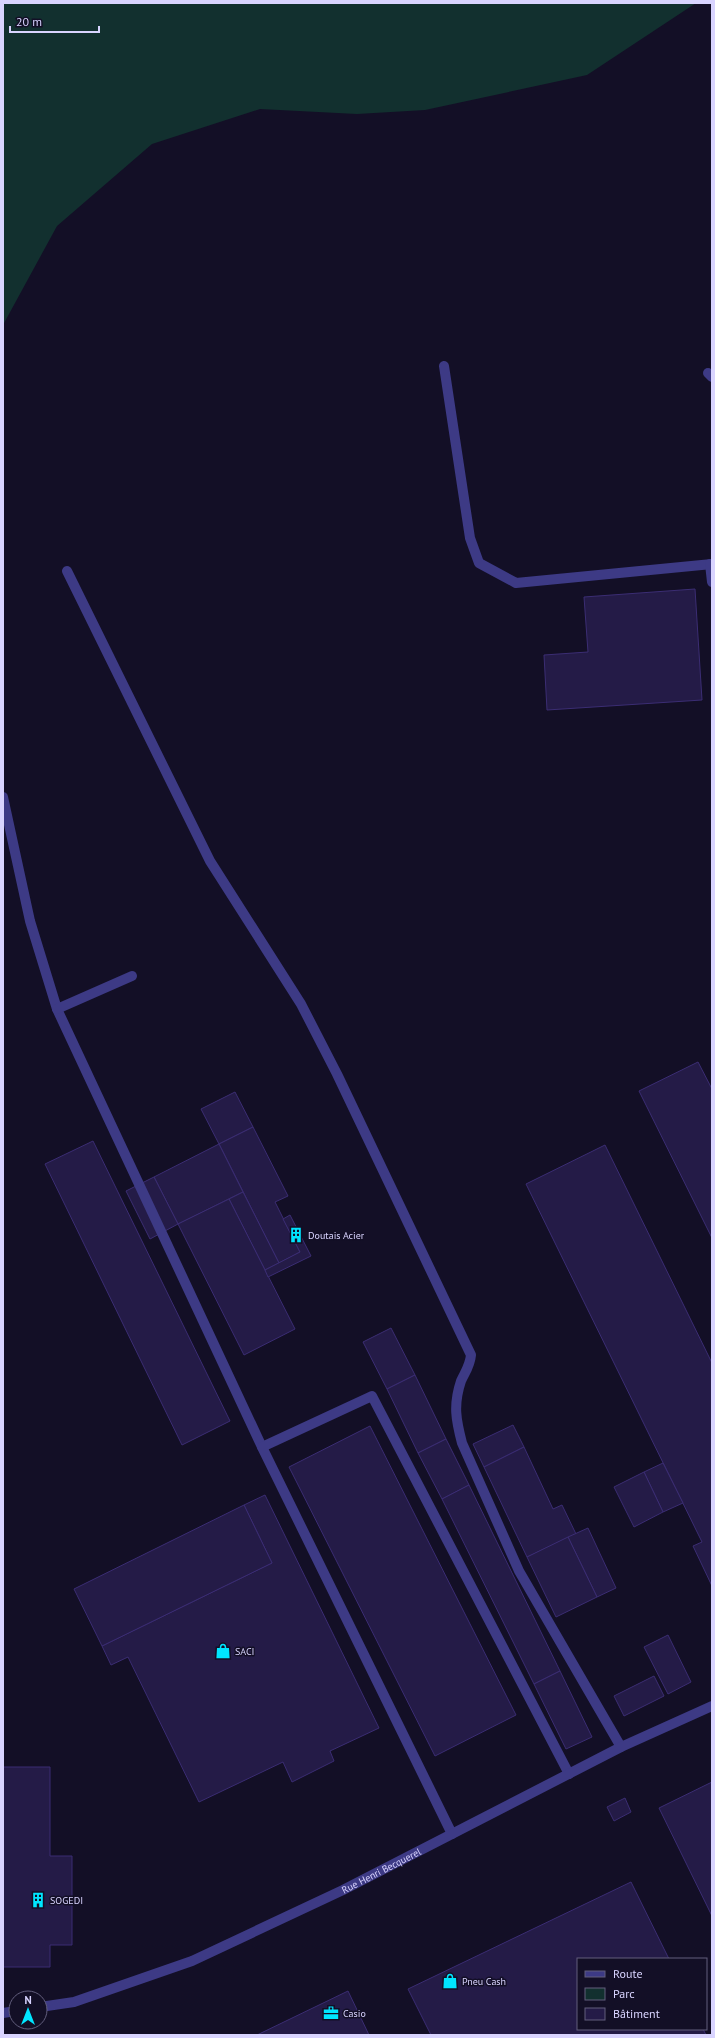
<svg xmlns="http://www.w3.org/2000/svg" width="715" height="2038" font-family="'PT Sans',sans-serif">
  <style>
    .green { fill: #12302f }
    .building { fill: #241b47; stroke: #3b2d73 }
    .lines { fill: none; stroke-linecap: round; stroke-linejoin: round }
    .service { stroke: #3d3a85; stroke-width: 10 }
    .minor { stroke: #3d3a85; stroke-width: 10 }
    .labels { text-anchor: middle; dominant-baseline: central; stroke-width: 3; stroke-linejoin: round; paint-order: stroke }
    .poi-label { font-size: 10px; fill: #d9d4ff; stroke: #130f26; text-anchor: start }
    .street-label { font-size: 10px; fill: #d9d4ff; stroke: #130f26 }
  </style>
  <rect width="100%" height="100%" fill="#130f26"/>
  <polygon class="green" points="3,3 696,3 587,75 425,110 357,114 260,109 152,144 57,226 3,325"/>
  <g class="building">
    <polygon points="695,589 702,700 547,710 544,655 588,652 584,597"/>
    <polygon points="698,1062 712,1089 712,1238 639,1091"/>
    <polygon points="235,1092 253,1127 219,1144 201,1109"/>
    <polygon points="253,1127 288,1196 275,1202 300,1252 279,1263 219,1144"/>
    <polygon points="93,1141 230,1421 182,1445 45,1164"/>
    <polygon points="219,1144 243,1192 178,1224 154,1177"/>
    <polygon points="605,1145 712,1363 712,1586 693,1546 702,1542 526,1184"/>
    <polygon points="154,1177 178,1224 150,1239 126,1191"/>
    <polygon points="243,1192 279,1263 265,1270 229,1199"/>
    <polygon points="229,1199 295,1329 244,1355 178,1224"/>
    <polygon points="290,1215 311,1256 268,1277 265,1270 300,1252 283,1219"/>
    <polygon points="391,1328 415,1375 387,1389 363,1342"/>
    <polygon points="415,1375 446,1439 418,1453 387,1389"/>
    <polygon points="513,1425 524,1447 484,1467 473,1444"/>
    <polygon points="370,1426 516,1715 435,1756 289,1467"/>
    <polygon points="446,1439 469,1485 442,1499 418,1453"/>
    <polygon points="524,1447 553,1509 562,1505 576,1534 527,1557 484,1467"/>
    <polygon points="663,1463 683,1503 663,1512 644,1472"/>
    <polygon points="644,1472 663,1512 634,1527 614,1487"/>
    <polygon points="469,1485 560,1671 534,1684 442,1499"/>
    <polygon points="265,1495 379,1728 330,1751 334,1761 292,1782 283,1762 199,1802 128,1657 111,1665 102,1646 272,1563 244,1505"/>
    <polygon points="244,1505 272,1563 102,1646 74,1589"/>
    <polygon points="588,1528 616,1588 597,1597 568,1537"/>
    <polygon points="568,1537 597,1597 556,1617 527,1557"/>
    <polygon points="668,1635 691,1682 668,1694 644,1647"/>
    <polygon points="560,1671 592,1737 566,1749 534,1684"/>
    <polygon points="654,1676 664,1696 624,1716 614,1696"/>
    <polygon points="3,1767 50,1767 50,1856 72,1856 72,1945 50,1945 50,1967 3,1967"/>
    <polygon points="712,1782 712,1916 659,1808"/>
    <polygon points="625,1798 631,1812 614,1821 607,1807"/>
    <polygon points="631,1882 669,1959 578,1959 578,2029 703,2029 706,2035 431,2035 408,1989"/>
    <polygon points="348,1991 369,2035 257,2035"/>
  </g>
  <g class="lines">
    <g class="service">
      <polyline points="444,366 470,538 479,563 516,583 712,564"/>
      <polyline points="708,373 712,377"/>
      <polyline points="710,564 712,582"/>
      <path d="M 67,571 L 210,861 L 301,1004 L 337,1074 L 471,1355 C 470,1366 465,1372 461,1381 C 453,1405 456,1420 462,1443 L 519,1571 L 621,1747"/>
      <polyline points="3,797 30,921 57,1009 262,1447"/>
      <polyline points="57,1009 132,976"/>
      <polyline points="452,1834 262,1447 372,1396 569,1774"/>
    </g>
    <g class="minor">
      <path id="s1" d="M 40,2007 L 74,2002 L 192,1961 L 343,1890 L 621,1747 L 712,1706"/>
      <polyline points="3,2013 16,2011"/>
    </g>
  </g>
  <defs>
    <g id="building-bare" transform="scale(1.2)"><path d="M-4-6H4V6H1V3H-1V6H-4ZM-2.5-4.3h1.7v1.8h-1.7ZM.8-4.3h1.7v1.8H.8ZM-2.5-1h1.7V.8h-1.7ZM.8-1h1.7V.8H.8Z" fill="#00e5ff" stroke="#130f26" stroke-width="2.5" paint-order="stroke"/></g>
    <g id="shop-bare" transform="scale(1.2)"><path d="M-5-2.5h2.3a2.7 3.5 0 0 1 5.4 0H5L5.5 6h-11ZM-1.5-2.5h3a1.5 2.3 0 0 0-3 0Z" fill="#00e5ff" stroke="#130f26" stroke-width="2.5" paint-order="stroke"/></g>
    <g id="office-bare" transform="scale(1.2)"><path d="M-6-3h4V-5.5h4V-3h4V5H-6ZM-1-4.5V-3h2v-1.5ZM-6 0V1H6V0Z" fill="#00e5ff" stroke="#130f26" stroke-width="2.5" paint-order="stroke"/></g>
  </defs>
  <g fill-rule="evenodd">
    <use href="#building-bare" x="296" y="1235"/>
    <use href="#shop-bare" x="223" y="1651"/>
    <use href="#building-bare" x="38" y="1900"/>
    <use href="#shop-bare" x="450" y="1981"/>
    <use href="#office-bare" x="331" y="2013"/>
  </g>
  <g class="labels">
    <g class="poi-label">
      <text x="308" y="1235">Doutais Acier</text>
      <text x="235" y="1651">SACI</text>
      <text x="50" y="1900">SOGEDI</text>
      <text x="462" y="1981">Pneu Cash</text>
      <text x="343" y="2013">Casio</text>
    </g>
    <g class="street-label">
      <text stroke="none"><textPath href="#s1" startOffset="369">Rue Henri Becquerel</textPath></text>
    </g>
  </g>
  <rect width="715" height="2038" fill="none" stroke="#d9d4ff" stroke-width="8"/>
  <rect x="577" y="1958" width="130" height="72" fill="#130f26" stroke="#625e7d"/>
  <rect x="585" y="1971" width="20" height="6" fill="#3d3a85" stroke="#625e7d"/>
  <text x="613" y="1978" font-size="12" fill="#d9d4ff">Route</text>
  <rect x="585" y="1988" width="20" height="12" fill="#12302f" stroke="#625e7d"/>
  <text x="613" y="1998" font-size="12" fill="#d9d4ff">Parc</text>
  <rect x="585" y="2008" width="20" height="12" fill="#241b47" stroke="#625e7d"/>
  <text x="613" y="2018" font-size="12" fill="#d9d4ff">Bâtiment</text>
  <g transform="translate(28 2010)"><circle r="19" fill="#130f26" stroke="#625e7d"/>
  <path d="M0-3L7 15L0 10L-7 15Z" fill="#00e5ff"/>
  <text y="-6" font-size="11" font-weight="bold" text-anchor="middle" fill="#d9d4ff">N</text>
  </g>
  <path d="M10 26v6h89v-6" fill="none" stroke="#d9d4ff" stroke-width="2"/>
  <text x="16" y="26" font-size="12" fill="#d9d4ff" stroke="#130f26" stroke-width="3" paint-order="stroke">20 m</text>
</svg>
